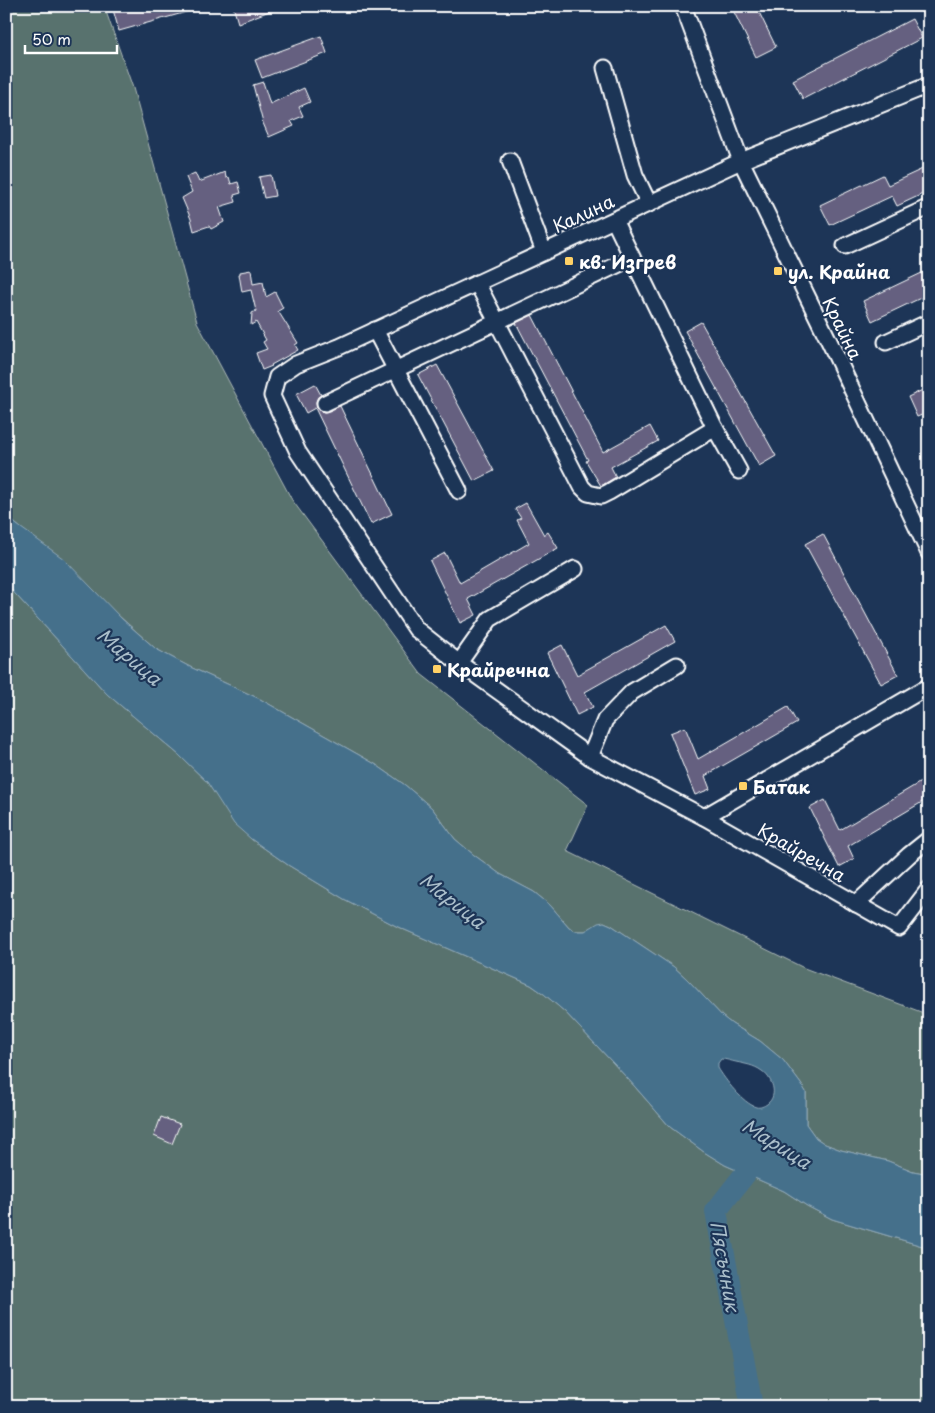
<svg xmlns="http://www.w3.org/2000/svg" width="935" height="1413" font-family="'Playpen Sans',sans-serif">
  <style>
    .green { fill: #59726e; stroke: #acb8b6 }
    .water { fill: #45708b; stroke: #8fa9b9; fill-rule: evenodd }
    .lines { fill: none; stroke-linecap: round; stroke-linejoin: round }
    .river { stroke: #45708b; stroke-width: 22 }
    .building { fill: #656180; stroke: #fff }
    .minor-casing { stroke: #fff; stroke-width: 19 }
    .minor { stroke: #1d3557; stroke-width: 15 }
    .poi-dot { fill: #ffd166; stroke: #1d3557; stroke-width: 2 }
    .labels { text-anchor: middle; dominant-baseline: central; stroke-width: 4.5; stroke-linejoin: round; paint-order: stroke }
    .street-label { font-size: 18px; fill: #fff; stroke: #1d3557 }
    .poi-label { font-size: 18px; font-weight: bold; fill: #fff; stroke: #1d3557; text-anchor: start }
    .water-label { font-size: 19px; font-style: italic; fill: #abbfcb; stroke: #1d3557 }
  </style>
  <rect width="100%" height="100%" fill="#1d3557"/>
  <filter id="ink" filterUnits="userSpaceOnUse"><feTurbulence type="fractalNoise" baseFrequency=".02" numOctaves="2"/><feDisplacementMap in="SourceGraphic" scale="10" xChannelSelector="R" yChannelSelector="G"/><feConvolveMatrix kernelMatrix="1 2 1 2 8 2 1 2 1" color-interpolation-filters="sRGB"/></filter>
  <g filter="url(#ink)">
    <g class="green">
      <polygon points="6,6 104,6 133,88 197,322 292,500 421,674 588,805 567,851 804,968 929,1015 929,1174 913,1171 888,1161 841,1150 825,1144 816,1138 806,1124 806,1092 801,1084 783,1060 760,1041 732,1024 723,1017 687,979 674,967 611,925 604,922 585,931 575,931 569,927 550,905 534,892 500,874 474,855 455,839 432,808 405,785 375,764 260,699 190,667 156,649 6,515"/>
      <polygon points="6,584 107,694 179,755 207,782 220,801 251,839 288,865 344,899 398,927 531,985 544,994 565,1012 629,1080 670,1127 704,1152 725,1165 784,1191 807,1206 832,1219 929,1248 929,1407 6,1407"/>
    </g>
    <path class="water" d="M 6,515 L 17,525 L 64,559 L 122,619 L 156,649 L 190,667 L 260,699 L 375,764 L 405,785 L 432,808 L 455,839 L 474,855 L 500,874 L 534,892 L 550,905 L 569,927 L 575,931 L 585,931 L 598,923 L 604,922 L 611,925 L 674,967 L 687,979 L 723,1017 L 732,1024 L 760,1041 L 783,1060 L 801,1084 L 806,1092 L 806,1124 L 816,1138 L 825,1144 L 841,1150 L 888,1161 L 913,1171 L 929,1174 L 929,1248 L 832,1219 L 807,1206 L 784,1191 L 725,1165 L 704,1152 L 670,1127 L 629,1080 L 565,1012 L 544,994 L 531,985 L 398,927 L 344,899 L 288,865 L 251,839 L 234,824 L 207,782 L 179,755 L 107,694 L 6,584 ZM 721,1059 C 726,1059 731,1061 736,1062 C 745,1064 754,1065 762,1071 C 772,1078 779,1095 767,1104 C 764,1106 760,1108 756,1107 C 743,1103 725,1080 718,1068 L 718,1063 Z"/>
    <g class="lines">
      <polyline class="river" points="752,1407 716,1211 745,1174 759,1147"/>
    </g>
    <g class="building">
      <polygon points="112,6 197,6 197,9 119,31"/>
      <polygon points="233,6 280,6 280,7 238,23"/>
      <polygon points="731,6 756,6 776,47 756,57"/>
      <polygon points="912,19 922,38 803,99 793,80"/>
      <polygon points="321,36 327,53 262,78 255,60"/>
      <polygon points="263,82 270,104 304,88 310,102 299,107 303,116 291,121 294,126 269,137 263,123 253,85"/>
      <polygon points="929,166 929,191 897,206 892,196 830,225 820,205 883,175 888,185"/>
      <polygon points="225,172 226,178 229,177 231,184 238,182 241,193 234,195 236,202 219,207 224,222 211,229 209,226 194,231 191,219 182,198 192,192 186,177 195,173 199,182"/>
      <polygon points="271,175 275,196 264,198 259,177"/>
      <polygon points="251,270 253,284 263,282 266,297 275,292 283,308 278,311 298,343 295,345 298,350 271,365 272,366 262,370 256,353 267,349 263,342 266,340 256,322 251,325 252,313 256,311 251,290 242,292 239,274 240,274 240,272"/>
      <polygon points="926,271 929,277 929,294 872,321 863,301"/>
      <polygon points="532,315 603,452 650,426 658,441 611,467 616,477 601,486 586,461 588,460 516,323"/>
      <polygon points="701,322 776,456 759,466 685,331"/>
      <polygon points="437,365 494,471 474,481 418,375"/>
      <polygon points="315,384 321,395 318,397 316,402 317,407 320,411 325,412 340,406 392,514 371,524 315,408 306,413 296,394"/>
      <polygon points="929,387 929,412 917,417 908,397"/>
      <polygon points="526,503 544,535 548,532 558,548 468,599 476,615 460,623 430,561 445,553 460,583 529,543 517,520 521,518 515,509"/>
      <polygon points="823,534 898,675 881,684 805,544"/>
      <polygon points="666,625 675,641 585,692 593,707 577,715 547,653 562,645 577,675"/>
      <polygon points="788,707 797,723 705,776 710,789 695,795 670,733 685,727 698,759"/>
      <polygon points="929,777 929,798 848,846 854,859 839,867 825,839 810,808 825,800 840,830"/>
      <polygon points="161,1117 180,1124 172,1144 154,1136"/>
    </g>
    <g class="lines">
      <g class="minor-casing">
        <g id="minor">
          <polyline points="683,6 741,161 830,343 929,553"/>
          <polyline points="605,68 635,175 649,204"/>
          <polyline points="929,85 741,161 339,347 296,364 277,377 272,396 298,452 416,629 459,663 590,757 704,817 899,928 929,889"/>
          <polyline points="510,161 544,252"/>
          <polyline points="614,220 715,428 739,471"/>
          <polyline points="845,246 929,207"/>
          <polyline points="477,283 582,487 588,493 601,496 609,492 715,428"/>
          <polyline points="375,330 459,491"/>
          <polyline points="886,342 929,322"/>
          <polyline points="325,403 632,258"/>
          <polyline points="459,663 490,619 575,569"/>
          <polyline points="590,757 605,720 632,692 677,665"/>
          <polyline points="704,817 929,686"/>
          <polyline points="856,904 909,855 929,839"/>
        </g>
      </g>
      <use href="#minor" class="minor"/>
    </g>
  </g>
  <g class="poi-dot">
    <rect x="564" y="256" width="10" height="10" rx="2.5"/>
    <rect x="773" y="266" width="10" height="10" rx="2.5"/>
    <rect x="432" y="664" width="10" height="10" rx="2.5"/>
    <rect x="738" y="781" width="10" height="10" rx="2.5"/>
  </g>
  <g class="labels">
    <g class="street-label">
      <text transform="translate(583 213) rotate(-25)">Калина</text>
      <text transform="translate(843 328) rotate(64)">Крайна</text>
      <text transform="translate(802 852) rotate(30)">Крайречна</text>
    </g>
    <g class="poi-label">
      <text x="579" y="261">кв. Изгрев</text>
      <text x="788" y="271">ул. Крайна</text>
      <text x="447" y="669">Крайречна</text>
      <text x="753" y="786">Батак</text>
    </g>
    <g class="water-label">
      <text transform="translate(130 656) rotate(40)">Марица</text>
      <text transform="translate(453 900) rotate(38)">Марица</text>
      <text transform="translate(777 1143) rotate(32)">Марица</text>
      <text transform="translate(726 1266) rotate(80)">Пясъчник</text>
    </g>
  </g>
  <rect width="935" height="1413" fill="none" stroke="#1d3557" stroke-width="25"/>
  <rect x="12" y="12" width="910" height="1388" fill="none" stroke="#fff" stroke-width="2" filter="url(#ink)"/>
  <path d="M25 45v8h92v-8" fill="none" stroke="#ffffff" stroke-width="2.5"/>
  <text x="32" y="45" font-size="15" fill="#ffffff" stroke="#1d3557" stroke-width="4" paint-order="stroke">50 m</text>
</svg>
